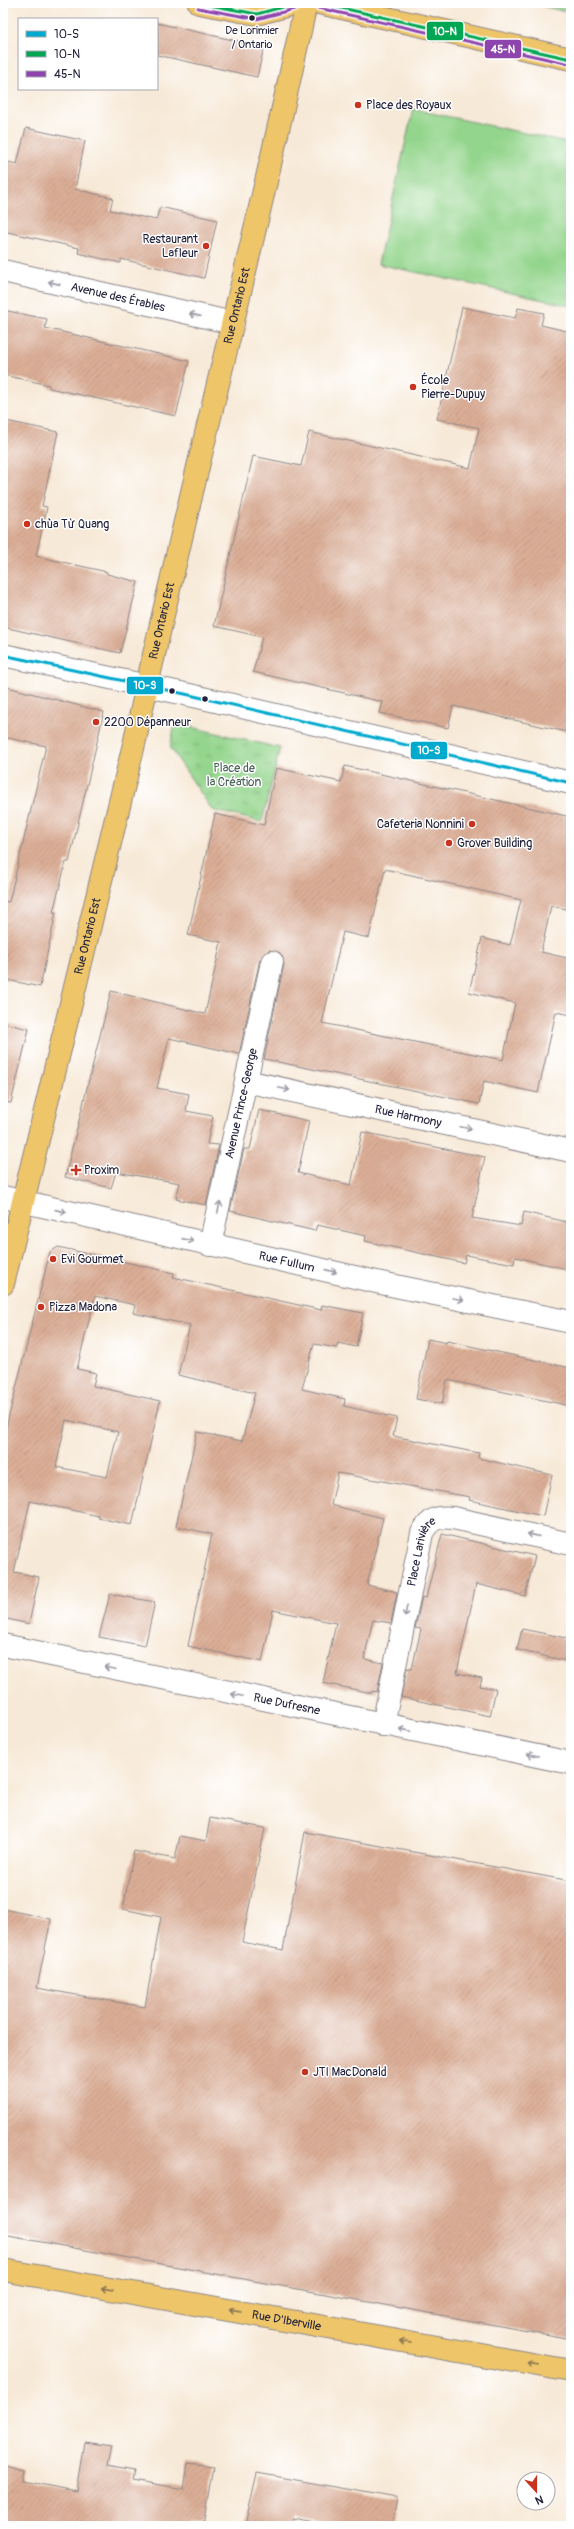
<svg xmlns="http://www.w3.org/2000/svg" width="574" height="2529" font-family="Pangolin,sans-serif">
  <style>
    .grass { fill: #94d58d; stroke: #5b7c64 }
    .park { fill: url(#park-tufts); stroke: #5b7c64 }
    .building { fill: url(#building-hatch); fill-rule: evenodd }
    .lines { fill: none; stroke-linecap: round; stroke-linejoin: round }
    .minor-casing { stroke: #8c8689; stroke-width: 24 }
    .major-casing { stroke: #8c8689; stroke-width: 24 }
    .minor { stroke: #fff; stroke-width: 22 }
    .major { stroke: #eec569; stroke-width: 22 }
    .bus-1-casing { stroke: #fff; stroke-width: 6 }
    .bus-2-casing { stroke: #fff; stroke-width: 6 }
    .bus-3-casing { stroke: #fff; stroke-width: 6 }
    .bus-1 { stroke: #00a9ce; stroke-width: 3 }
    .bus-2 { stroke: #00a651; stroke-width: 3 }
    .bus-3 { stroke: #8e44ad; stroke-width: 3 }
    .oneway { stroke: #9c9ca7 }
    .oneway2 { stroke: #887452 }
    .bus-dot { fill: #22223b; stroke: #fff; stroke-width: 1.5 }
    .poi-dot { fill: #c8321e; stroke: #fff; stroke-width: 1.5 }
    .labels { text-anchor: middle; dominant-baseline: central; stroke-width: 3; stroke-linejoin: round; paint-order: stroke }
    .bus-label { font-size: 11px; fill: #22223b; stroke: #fff }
    .poi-label { font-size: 12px; fill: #22223b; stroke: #fff; text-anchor: start }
    .street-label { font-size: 12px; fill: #22223b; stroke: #fff }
    .park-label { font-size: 12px; fill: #4a6158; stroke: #fff }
    .line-badge { stroke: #fff; stroke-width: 1.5 }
    .badge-label { font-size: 11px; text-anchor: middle; font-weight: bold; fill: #fff }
  </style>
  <defs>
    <pattern id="park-tufts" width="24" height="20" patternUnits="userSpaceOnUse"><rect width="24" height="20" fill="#94d58d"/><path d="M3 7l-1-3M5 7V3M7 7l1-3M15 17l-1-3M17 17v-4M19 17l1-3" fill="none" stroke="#7fb77b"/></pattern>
    <pattern id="building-hatch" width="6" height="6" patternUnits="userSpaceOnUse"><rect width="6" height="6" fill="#dbae96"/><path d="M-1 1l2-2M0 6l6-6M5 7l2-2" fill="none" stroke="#bc9582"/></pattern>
  </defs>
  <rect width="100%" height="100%" fill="#fff"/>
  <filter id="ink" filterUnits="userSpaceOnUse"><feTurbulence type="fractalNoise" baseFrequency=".025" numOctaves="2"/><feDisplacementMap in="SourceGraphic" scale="8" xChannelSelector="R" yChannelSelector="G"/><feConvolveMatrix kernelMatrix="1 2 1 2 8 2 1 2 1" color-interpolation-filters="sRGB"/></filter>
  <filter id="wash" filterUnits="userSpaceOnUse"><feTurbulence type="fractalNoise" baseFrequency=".012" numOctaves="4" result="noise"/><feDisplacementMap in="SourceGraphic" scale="16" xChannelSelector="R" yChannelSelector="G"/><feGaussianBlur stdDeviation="0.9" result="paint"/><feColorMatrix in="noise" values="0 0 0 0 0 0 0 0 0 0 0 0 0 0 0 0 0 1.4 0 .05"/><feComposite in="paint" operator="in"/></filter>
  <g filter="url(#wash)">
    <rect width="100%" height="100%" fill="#f7e9d7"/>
    <polygon class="grass" points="413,109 571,143 571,306 378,264"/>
    <g class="park">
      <polygon points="529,3 571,3 571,13"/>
      <polygon points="178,724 280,748 262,822 212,810 170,747 174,728"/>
    </g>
    <g id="blocks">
      <g class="building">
        <polygon points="157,23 264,47 257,77 157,55"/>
        <polygon points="26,128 85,141 75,189 113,198 110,210 156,220 160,207 217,220 204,278 121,259 121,263 78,253 79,248 3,231 3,161 17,164"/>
        <polygon points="462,307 515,318 518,308 544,313 541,325 571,332 571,733 453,706 448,728 380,713 383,702 253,672 262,637 214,626 253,456 301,466 309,432 470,468 479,428 437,419"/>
        <polygon points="3,310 47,319 45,328 189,361 176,416 49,388 49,385 3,375"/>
        <polygon points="6,421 58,432 42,506 47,507 36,556 107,572 107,574 138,582 120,653 3,627 3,435"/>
        <polygon points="3,686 104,712 69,862 66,862 53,912 56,912 40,987 3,979 3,901 9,902 46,746 3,737"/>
        <path d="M 345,766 L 571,817 L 571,910 L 551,906 L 541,952 L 571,959 L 571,1015 L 556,1012 L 538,1093 L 484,1081 L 479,1104 L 264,1059 L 284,964 L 280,953 L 269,950 L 260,959 L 239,1054 L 169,1038 L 157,1088 L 189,1094 L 186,1111 L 213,1116 L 207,1144 L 219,1145 L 206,1205 L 176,1199 L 180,1183 L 116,1172 L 111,1188 L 65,1177 L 111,991 L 205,1014 L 221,942 L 188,935 L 215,814 L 264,825 L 276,768 L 341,782 ZM 385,869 L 521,900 L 510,945 L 482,938 L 469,992 L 515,1003 L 503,1060 L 322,1023 L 343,932 L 369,938 Z"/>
        <polygon points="3,1023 29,1029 11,1103 3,1102"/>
        <polygon points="259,1110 309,1121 298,1173 351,1185 362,1132 485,1157 472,1218 521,1226 524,1212 571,1223 571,1270 515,1257 514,1264 466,1255 464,1263 365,1241 366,1236 317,1225 315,1231 230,1211 244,1149 250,1149"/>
        <path d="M 58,1247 L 174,1273 L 173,1277 L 321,1310 L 322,1305 L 363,1313 L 356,1347 L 338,1343 L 337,1348 L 314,1344 L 302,1389 L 345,1399 L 344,1406 L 397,1418 L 393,1436 L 479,1453 L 478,1458 L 552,1475 L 543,1516 L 469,1500 L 470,1497 L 338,1473 L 331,1505 L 383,1518 L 367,1585 L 397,1592 L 391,1623 L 373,1620 L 364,1659 L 383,1663 L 377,1692 L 372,1691 L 372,1693 L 323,1683 L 336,1623 L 273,1610 L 262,1662 L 188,1646 L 212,1534 L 176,1526 L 197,1432 L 242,1441 L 255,1393 L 178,1375 L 190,1325 L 133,1313 L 135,1305 L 95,1296 L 77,1369 L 96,1373 L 93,1386 L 160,1401 L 132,1525 L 98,1518 L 99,1516 L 30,1501 L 14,1572 L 39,1577 L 29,1624 L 3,1618 L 3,1440 L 50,1252 ZM 66,1420 L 118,1432 L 107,1477 L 56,1467 Z"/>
        <polygon points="428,1339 446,1343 447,1341 571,1368 571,1406 447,1380 442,1404 416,1399"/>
        <polygon points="442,1534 535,1556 525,1596 476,1584 457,1673 482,1678 480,1686 496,1689 490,1716 401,1697 407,1668 412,1669 421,1629 415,1628 422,1597 426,1598"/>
        <polygon points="110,1594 155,1602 145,1646 99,1637"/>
        <polygon points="522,1629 571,1639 571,1662 517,1650"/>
        <polygon points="210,1818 265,1828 242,1942 283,1950 305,1832 571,1881 571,2339 3,2235 3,1909 51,1919 37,1988 145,2007 161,1917 123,1909 134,1851 175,1859 180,1836 206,1841"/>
        <polygon points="84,2442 111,2446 107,2466 134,2471 132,2480 184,2489 188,2463 213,2466 203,2526 3,2526 3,2465 25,2471 23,2481 76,2491"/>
        <polygon points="257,2473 397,2498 392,2526 327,2526 293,2520 293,2526 245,2526"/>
      </g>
    </g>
  </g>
  <g filter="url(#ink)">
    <use href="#blocks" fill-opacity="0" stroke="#8c8689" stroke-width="1"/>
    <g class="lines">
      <g class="minor-casing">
        <g id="minor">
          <path id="s1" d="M 3,271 L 233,323"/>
          <polyline points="3,655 185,694 571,783"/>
          <path id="s2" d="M 246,1081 L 571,1151"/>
          <path id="s3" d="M 3,1197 L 381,1283 L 571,1322"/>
          <path id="s4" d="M 210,1245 L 272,962"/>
          <path id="s5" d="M 3,1645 L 571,1763"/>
          <path id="s6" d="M 383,1725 L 422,1533 C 430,1519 437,1516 453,1518 L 571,1544"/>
        </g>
      </g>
      <g class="major-casing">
        <g id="major">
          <polyline points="199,3 257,14 297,3"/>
          <polyline points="319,3 571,59"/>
          <path id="s7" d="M 3,1284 L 135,740 C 188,494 254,250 306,3"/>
          <path id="s8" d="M 3,2270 L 571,2371"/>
        </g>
      </g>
      <use href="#minor" class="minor"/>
      <use href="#major" class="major"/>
      <g class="bus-1-casing">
        <polyline id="bus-1" points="3,655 185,694 571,783"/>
      </g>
      <g class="bus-2-casing">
        <g id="bus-2">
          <polyline points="199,3 257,14 297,3"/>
          <polyline points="319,3 571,59"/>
        </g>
      </g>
      <g class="bus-3-casing">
        <g id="bus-3">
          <polyline points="198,8 257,19 298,8"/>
          <polyline points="318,8 570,64"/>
        </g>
      </g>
      <use href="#bus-1" class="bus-1"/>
      <use href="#bus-2" class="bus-2"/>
      <use href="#bus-3" class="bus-3"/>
    </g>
    <defs><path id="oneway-shaft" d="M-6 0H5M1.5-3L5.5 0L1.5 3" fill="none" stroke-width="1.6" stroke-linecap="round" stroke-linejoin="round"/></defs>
    <g class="oneway">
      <use href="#oneway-shaft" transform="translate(54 283) rotate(-167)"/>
      <use href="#oneway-shaft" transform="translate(195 315) rotate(-167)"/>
      <use href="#oneway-shaft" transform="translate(284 1089) rotate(12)"/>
      <use href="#oneway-shaft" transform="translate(466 1128) rotate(12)"/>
      <use href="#oneway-shaft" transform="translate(219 1207) rotate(-78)"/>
      <use href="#oneway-shaft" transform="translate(61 1211) rotate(13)"/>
      <use href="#oneway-shaft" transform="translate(188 1240) rotate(13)"/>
      <use href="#oneway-shaft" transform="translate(331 1271) rotate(13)"/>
      <use href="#oneway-shaft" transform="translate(458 1299) rotate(12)"/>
      <use href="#oneway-shaft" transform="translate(533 1535) rotate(-167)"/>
      <use href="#oneway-shaft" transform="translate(406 1611) rotate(101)"/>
      <use href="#oneway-shaft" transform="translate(110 1668) rotate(-168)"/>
      <use href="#oneway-shaft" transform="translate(237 1695) rotate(-168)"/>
      <use href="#oneway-shaft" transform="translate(405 1730) rotate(-169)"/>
      <use href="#oneway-shaft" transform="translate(533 1755) rotate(-169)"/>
    </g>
    <g class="oneway2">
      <use href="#oneway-shaft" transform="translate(107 2289) rotate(-170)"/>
      <use href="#oneway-shaft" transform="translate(235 2311) rotate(-170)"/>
      <use href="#oneway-shaft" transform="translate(405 2342) rotate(-170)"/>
      <use href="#oneway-shaft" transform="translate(533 2364) rotate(-170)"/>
    </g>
  </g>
  <g class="bus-dot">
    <circle cx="252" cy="18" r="3.5"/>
    <circle cx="172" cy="691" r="3.5"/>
    <circle cx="205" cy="699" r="3.5"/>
  </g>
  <g class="poi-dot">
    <circle cx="358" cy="105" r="4"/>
    <circle cx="206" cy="246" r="4"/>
    <circle cx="413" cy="387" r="4"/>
    <circle cx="27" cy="524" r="4"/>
    <circle cx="96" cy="722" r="4"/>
    <circle cx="472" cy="824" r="4"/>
    <circle cx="449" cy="843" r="4"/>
    <path d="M74 1164h4v4h4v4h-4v4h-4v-4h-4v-4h4z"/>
    <circle cx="53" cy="1259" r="4"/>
    <circle cx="41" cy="1307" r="4"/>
    <circle cx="305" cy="2072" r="4"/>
  </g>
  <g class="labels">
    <g class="bus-label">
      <text x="252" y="30">De Lorimier<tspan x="252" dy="14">/ Ontario</tspan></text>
    </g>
    <g class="poi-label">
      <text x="366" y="105">Place des Royaux</text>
      <text x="198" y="239" text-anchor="end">Restaurant<tspan x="198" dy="14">Lafleur</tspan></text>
      <text x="421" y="380">École<tspan x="421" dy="14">Pierre-Dupuy</tspan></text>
      <text x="35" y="524">chùa Từ Quang</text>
      <text x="104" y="722">2200 Dépanneur</text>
      <text x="464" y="824" text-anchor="end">Cafeteria Nonnini</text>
      <text x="457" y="843">Grover Building</text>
      <text x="84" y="1170">Proxim</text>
      <text x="61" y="1259">Evi Gourmet</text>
      <text x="49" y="1307">Pizza Madona</text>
      <text x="313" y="2072">JTI MacDonald</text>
    </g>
    <g class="street-label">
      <text stroke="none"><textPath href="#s1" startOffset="118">Avenue des Érables</textPath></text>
      <text stroke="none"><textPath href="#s7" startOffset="1006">Rue Ontario Est</textPath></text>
      <text stroke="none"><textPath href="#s7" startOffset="682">Rue Ontario Est</textPath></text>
      <text stroke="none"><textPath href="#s7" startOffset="358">Rue Ontario Est</textPath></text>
      <text stroke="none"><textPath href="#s4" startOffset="145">Avenue Prince-George</textPath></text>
      <text stroke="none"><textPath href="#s2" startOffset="166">Rue Harmony</textPath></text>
      <text stroke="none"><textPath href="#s3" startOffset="291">Rue Fullum</textPath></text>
      <text stroke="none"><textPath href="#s6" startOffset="178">Place Larivière</textPath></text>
      <text stroke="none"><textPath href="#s5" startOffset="290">Rue Dufresne</textPath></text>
      <text stroke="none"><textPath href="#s8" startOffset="288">Rue D'Iberville</textPath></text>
    </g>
    <g class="park-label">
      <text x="234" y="768">Place de<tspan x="234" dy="14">la Création</tspan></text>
    </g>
  </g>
  <g class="line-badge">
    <rect x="426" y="21" width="38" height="20" rx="4" fill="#00a651"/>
    <rect x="484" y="39" width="38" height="20" rx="4" fill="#8e44ad"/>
    <rect x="126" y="676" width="38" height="19" rx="4" fill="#00a9ce"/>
    <rect x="410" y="741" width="38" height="19" rx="4" fill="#00a9ce"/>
  </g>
  <g class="badge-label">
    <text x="445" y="35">10-N</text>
    <text x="503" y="53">45-N</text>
    <text x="145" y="689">10-S</text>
    <text x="429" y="754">10-S</text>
  </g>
  <rect width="574" height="2529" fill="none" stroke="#fff" stroke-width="16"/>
  <rect x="18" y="18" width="140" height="72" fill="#ffffff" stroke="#a7a7b1"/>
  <rect x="26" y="31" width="20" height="6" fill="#00a9ce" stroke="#a7a7b1"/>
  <text x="54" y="38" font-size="12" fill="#22223b">10-S</text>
  <rect x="26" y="51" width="20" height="6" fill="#00a651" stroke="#a7a7b1"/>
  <text x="54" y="58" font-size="12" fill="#22223b">10-N</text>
  <rect x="26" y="71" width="20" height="6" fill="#8e44ad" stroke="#a7a7b1"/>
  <text x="54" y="78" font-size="12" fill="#22223b">45-N</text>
  <g transform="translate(536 2491) rotate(159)"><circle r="19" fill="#ffffff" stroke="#a7a7b1"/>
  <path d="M0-3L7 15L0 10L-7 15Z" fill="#c8321e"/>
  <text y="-6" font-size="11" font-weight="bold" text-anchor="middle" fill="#22223b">N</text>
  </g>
</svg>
